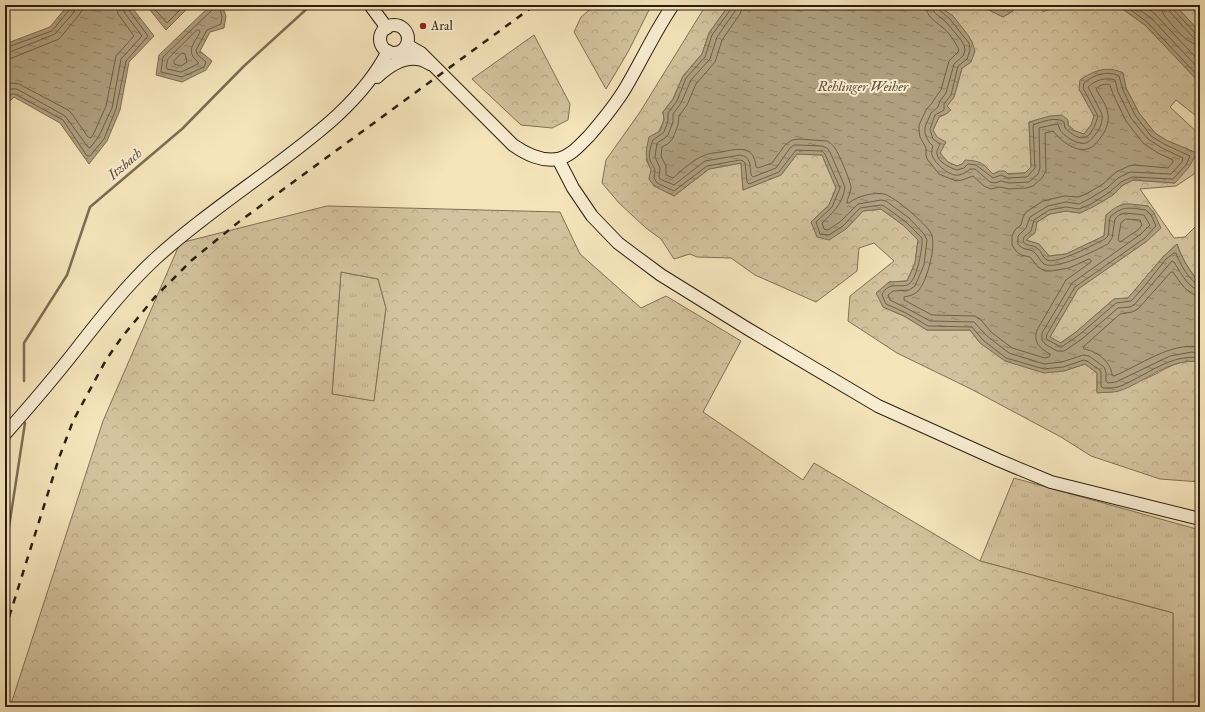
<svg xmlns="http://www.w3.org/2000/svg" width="1205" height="712" font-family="'IM FELL Double Pica',serif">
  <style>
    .grass { fill: url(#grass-tufts); stroke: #807056 }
    .forest { fill: url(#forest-crowns); stroke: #807056; fill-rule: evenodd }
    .water { fill: url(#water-ripples); stroke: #7c6d53 }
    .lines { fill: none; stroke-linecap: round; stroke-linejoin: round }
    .shore { stroke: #6e6048; stroke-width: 1 }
    .stream { stroke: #7c6d53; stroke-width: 2.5 }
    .secondary-casing { stroke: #2c1e0f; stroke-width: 14 }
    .secondary { stroke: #f9eed3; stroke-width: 12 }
    .rail { stroke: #2c1e0f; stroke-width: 2.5; stroke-dasharray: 7 7; stroke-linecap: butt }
    .poi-dot { fill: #8f2418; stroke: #f9eed3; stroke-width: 1.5 }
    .labels { text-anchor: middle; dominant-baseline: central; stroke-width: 4; stroke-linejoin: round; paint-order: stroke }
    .poi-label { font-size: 13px; fill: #2c1e0f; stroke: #f9eed3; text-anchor: start }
    .water-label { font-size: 14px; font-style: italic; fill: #61523d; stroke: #f9eed3 }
  </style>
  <defs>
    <pattern id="grass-tufts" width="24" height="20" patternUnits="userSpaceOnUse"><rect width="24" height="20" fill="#d4c39e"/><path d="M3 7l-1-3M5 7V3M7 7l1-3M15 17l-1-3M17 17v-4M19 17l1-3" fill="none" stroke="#b6a787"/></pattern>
    <pattern id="forest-crowns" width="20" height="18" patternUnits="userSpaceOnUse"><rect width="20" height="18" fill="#d4c39e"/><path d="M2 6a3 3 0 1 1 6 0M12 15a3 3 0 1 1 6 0" fill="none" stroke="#b6a787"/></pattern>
    <pattern id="water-ripples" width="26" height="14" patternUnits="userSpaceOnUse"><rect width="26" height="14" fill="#b1a181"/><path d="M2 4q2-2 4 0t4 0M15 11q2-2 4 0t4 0" fill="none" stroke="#908368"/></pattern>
  </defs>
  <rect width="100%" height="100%" fill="#f6e5bb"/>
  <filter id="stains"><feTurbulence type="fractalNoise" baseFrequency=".005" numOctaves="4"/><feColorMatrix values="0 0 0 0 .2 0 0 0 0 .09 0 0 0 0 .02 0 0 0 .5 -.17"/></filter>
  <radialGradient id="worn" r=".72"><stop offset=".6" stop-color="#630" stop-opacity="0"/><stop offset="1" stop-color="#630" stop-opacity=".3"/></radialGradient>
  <g class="grass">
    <polygon points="341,272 378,279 386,308 374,402 332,394"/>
    <polygon points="1014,478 1200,530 1200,707 1173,707 1173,613 980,561"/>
  </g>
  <g class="forest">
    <polygon points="595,5 654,5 649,10 628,52 606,89 574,32 581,17"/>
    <path d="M 706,5 L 729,5 L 709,33 L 702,54 L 683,76 L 673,99 L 663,112 L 664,120 L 646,160 C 653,173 661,189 674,196 L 709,169 L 741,163 L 743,190 L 781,175 L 797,154 L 822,155 L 836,188 L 829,205 L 811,222 L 846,229 L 863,211 L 881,209 L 903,225 L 918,240 L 915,263 L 907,281 L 889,282 L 883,307 L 904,316 L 927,330 L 970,330 L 980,343 L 1064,371 L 1085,364 L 1097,373 L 1097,392 C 1113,388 1129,384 1145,379 C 1165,371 1176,358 1200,362 L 1200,482 L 1160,479 L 1091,456 L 1061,437 L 971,389 L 897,353 L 848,321 L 850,296 L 894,261 L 874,243 L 859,248 L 857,271 L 816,302 L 755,275 L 731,258 L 697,257 L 690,254 L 674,259 L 661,239 L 646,228 L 619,203 L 602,183 L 606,160 L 640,112 Z"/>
    <path d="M 939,5 L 979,5 L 1003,17 L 1013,11 L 1009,5 L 1042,5 L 1043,12 L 1057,5 L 1117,5 L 1145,25 L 1200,83 L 1200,119 L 1176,100 L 1170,107 L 1200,135 L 1200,170 L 1176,186 L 1140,189 L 1174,238 L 1185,237 L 1200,222 L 1200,283 C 1190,271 1182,259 1177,244 L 1163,257 L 1128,298 L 1114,299 L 1076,332 L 1060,343 L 1050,337 L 1078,289 L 1147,241 L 1148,206 L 1123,204 L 1106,215 L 1104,236 L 1066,254 L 1049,256 L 1039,244 L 1025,240 L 1034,233 L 1037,222 L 1050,214 L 1066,211 L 1080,213 L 1113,195 L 1123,185 L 1133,180 L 1175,183 L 1166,140 L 1155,133 L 1139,113 L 1126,88 L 1122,72 L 1079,89 L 1094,116 L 1091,125 L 1084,134 L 1075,131 L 1068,125 L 1068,122 L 1029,122 L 1031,167 L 1025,173 L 993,174 L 984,165 L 962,164 L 957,166 C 955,165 951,164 948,162 C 938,155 938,141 933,130 L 939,117 L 946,114 L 947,106 L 954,97 L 962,68 L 971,62 L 972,42 L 953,16 L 943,9 Z"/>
    <polygon points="1175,5 1188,5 1200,17 1200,32"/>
    <polygon points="534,35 570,104 568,120 552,128 521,125 472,79"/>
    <path d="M 327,206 L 560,212 L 580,254 L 641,308 L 666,296 L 741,341 L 703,412 L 803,480 L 814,463 L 980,561 L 1173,613 L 1173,707 L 10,707 L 103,421 L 180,243 ZM 341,272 L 378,279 L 386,308 L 374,401 L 332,394 Z"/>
  </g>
  <g class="water">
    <polygon points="68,5 130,5 154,36 129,62 120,110 107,141 89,164 60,123 14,97 5,106 5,44 50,27"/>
    <polygon points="146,5 191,5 166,30"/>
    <polygon points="211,5 222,5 226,16 224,28 210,32 200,51 212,61 206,70 182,82 156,75 159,55"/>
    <path d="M 729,5 L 939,5 L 943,9 L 953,16 L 968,35 L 972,42 L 975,51 L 971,62 L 962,68 L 954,97 L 947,106 L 951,110 L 946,114 L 939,117 L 933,130 L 937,137 L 946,142 L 940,153 L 948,162 L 957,166 L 962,164 L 965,160 C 982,161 982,163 993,174 L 999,171 L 1005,171 L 1008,174 L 1025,173 L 1031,167 L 1029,122 L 1050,116 L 1062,115 L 1068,120 L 1068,125 L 1075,131 L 1084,134 L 1091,125 L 1094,116 L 1079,89 L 1080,80 C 1093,71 1107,65 1123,73 L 1126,88 L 1139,113 L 1155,133 L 1166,140 L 1197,153 L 1189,167 L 1175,183 L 1133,180 L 1123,185 L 1113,195 L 1093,207 L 1080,213 L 1066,211 L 1050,214 L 1037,222 L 1035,233 L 1026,240 L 1039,244 L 1049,256 L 1066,254 L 1104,236 L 1106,215 C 1123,200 1127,204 1148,206 L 1154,213 L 1161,228 L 1147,241 L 1078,289 L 1050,337 L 1061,343 L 1076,332 L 1114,299 L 1128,298 L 1163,257 L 1177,244 C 1182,259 1189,271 1200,283 L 1200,362 C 1170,357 1146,382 1119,391 C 1112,393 1104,392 1097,393 L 1097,373 L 1085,364 L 1064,371 L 1044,373 L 1005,361 L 980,343 L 970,330 L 927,330 L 904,316 L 883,307 L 876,293 L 889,282 L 907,281 L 915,263 L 918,240 L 903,225 L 881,209 L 863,211 L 846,229 L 829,240 L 817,237 L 811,222 L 829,205 L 836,188 L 822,155 L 797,154 L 781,175 L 743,190 L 741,163 L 709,169 L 674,196 L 654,186 L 649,179 L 651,170 C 644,155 646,152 649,137 L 660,131 L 664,120 L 663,112 L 673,99 L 683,76 L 702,54 L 709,33 Z"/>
    <polygon points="979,5 1009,5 1013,11 1003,17"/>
    <polygon points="1117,5 1175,5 1200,32 1200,83 1145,25"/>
  </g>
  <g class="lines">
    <g class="shore">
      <polyline points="151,5 167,23 185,5"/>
      <polyline points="213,5 212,10 163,57 161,71 161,72 182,77 204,67 206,62 197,54 196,50 207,30 221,24 222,17 219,5"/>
      <path d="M 732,5 L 731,9 L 712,35 L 705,57 L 686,78 L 677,101 L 668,113 L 668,121 L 664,132 L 653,140 C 651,146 648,153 650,160 C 654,170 656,166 654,178 L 657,183 L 674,191 L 707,166 L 740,160 L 743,161 L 745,163 L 747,182 L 749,184 L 779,172 L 796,150 L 822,151 L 825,154 L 840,188 L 832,207 L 816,222 L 820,234 L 829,235 L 843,226 L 860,208 L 881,205 L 884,206 L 906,222 L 922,238 C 923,247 917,279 909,284 C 902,289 888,280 882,295 L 886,304 L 906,313 L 928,326 L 972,327 L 983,340 L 1006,358 L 1044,369 L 1063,367 L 1084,360 L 1087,361 L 1101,371 L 1101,386 L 1103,388 C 1108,388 1114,388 1118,387 C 1145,377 1170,353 1200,358"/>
      <path d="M 737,5 L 735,11 L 717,37 L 710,59 L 691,80 L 681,103 L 673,114 L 673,122 L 668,135 L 665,138 L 657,143 L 655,157 L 660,168 L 659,177 L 660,179 L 674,185 L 705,161 L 740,155 C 751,156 750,166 751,175 L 753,177 L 776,168 L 790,148 L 794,145 L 798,145 L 822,146 L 827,148 L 830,152 L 845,187 C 843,203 833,213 822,223 L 824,229 L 828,230 L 840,222 L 858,204 L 881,200 L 886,201 L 909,218 L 924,234 L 927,240 L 924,265 L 915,286 L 909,290 L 893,291 L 888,295 L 890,300 L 908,309 L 930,321 L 974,322 L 987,336 L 1009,353 L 1044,364 L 1062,362 L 1083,355 L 1089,356 L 1104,367 L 1106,372 L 1106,381 L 1108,383 L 1116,382 L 1170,356 L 1192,352 L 1200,353"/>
      <path d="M 743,5 L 740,14 L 722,40 L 715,62 L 696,84 L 687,105 L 679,116 L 678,125 L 673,138 L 669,143 L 662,147 L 661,156 L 666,166 L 666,175 L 673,178 C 681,171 694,159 703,156 C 708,153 715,153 721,152 C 738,149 754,144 756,167 L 758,168 L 772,163 L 785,145 L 792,140 L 799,139 L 827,141 C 830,143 833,145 835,148 C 839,154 850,180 851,187 C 851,193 847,198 847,203 L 849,203 C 857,196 874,192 884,194 C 894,196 926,224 931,233 C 937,244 927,282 918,291 C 914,295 909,296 904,297 L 904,300 L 932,315 L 975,316 L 981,320 L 991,332 L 1012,348 L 1045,358 L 1049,357 L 1050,356 L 1050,354 C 1040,348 1033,343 1037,330 L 1066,280 L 1091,262 L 1091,260 L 1089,259 L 1069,268 L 1051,271 L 1045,271 L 1038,267 L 1030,257 L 1021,255 L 1016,251 L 1012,245 L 1012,236 L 1015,230 L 1021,225 L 1023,217 L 1026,212 L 1043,201 L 1064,196 L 1078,197 L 1086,194 L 1103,184 L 1116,172 L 1129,166 L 1134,165 L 1168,168 L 1173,162 L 1173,160 L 1158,153 L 1143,143 L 1126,121 L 1113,94 L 1110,85 C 1106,83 1099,85 1096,89 C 1100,97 1107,105 1108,114 C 1109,122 1106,131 1101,137 C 1098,141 1095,146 1090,148 C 1077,154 1061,141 1053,131 L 1045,133 L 1046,171 L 1042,178 L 1033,186 L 1026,188 L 1009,189 L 1000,187 L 991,189 L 984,186 L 973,176 L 962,180 L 956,181 L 939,174 L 927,159 L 926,155 L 926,148 L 920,137 L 919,131 L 919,125 L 926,110 L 932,103 L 935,98 L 941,90 L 949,61 L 958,52 L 959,50 C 956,43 948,31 942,27 C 934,20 926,17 926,5"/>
      <path d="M 932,5 L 934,12 L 947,23 L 961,40 L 964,45 L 965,50 L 963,56 L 954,64 L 946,93 L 940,101 L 938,107 L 931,113 L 925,127 L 925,134 L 929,142 L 933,146 C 932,149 931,152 932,155 C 935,164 950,177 959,175 C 964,174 967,172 970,169 L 975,169 L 990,182 L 995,183 L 1001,181 L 1009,183 L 1029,182 L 1038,174 L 1040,168 L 1039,128 L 1052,125 L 1058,124 C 1059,126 1059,128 1060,130 C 1065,137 1080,147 1088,142 C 1091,140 1093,137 1095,135 C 1100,129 1103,122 1102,114 L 1088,87 C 1095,80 1106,77 1115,80 L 1118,92 L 1131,118 L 1148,139 L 1162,148 L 1183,158 L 1182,162 L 1171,174 L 1130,172 L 1118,178 L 1107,188 L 1089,199 L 1079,204 L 1066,202 L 1048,206 L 1030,217 L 1026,228 L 1018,236 L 1018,244 C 1023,251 1029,248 1034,252 C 1038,255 1040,261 1044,264 C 1056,271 1096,250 1108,244 L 1112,238 L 1115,219 L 1119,215 L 1125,213 L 1144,215 L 1150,225 L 1141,234 L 1072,283 L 1042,333 L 1042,340 L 1045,344 L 1057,351 L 1064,351 L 1082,339 L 1118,308 L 1130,307 L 1134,305 L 1172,261 L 1174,262 C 1180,271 1188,289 1200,290"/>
      <path d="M 937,5 L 938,9 L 950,19 L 964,37 L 969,43 L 970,50 L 967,59 L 958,66 L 951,95 L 944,104 L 944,110 L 935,115 L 930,129 L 933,139 L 940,144 C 939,147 936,151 937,154 C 938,162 950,168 957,170 L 964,168 L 968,164 L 976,165 L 993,178 L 1001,175 L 1003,176 L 1008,178 L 1027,177 L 1035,168 L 1033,125 C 1041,122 1056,116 1064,122 L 1065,128 C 1072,134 1081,143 1090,134 C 1094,128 1096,123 1098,116 L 1083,88 L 1084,83 C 1093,75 1108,70 1119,76 L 1123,90 L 1135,115 L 1151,136 L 1164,144 L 1190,156 L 1186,165 L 1173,179 L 1132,177 L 1121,182 L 1110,192 L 1091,204 L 1079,209 L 1066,207 L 1049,210 L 1034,220 L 1031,231 L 1024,237 L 1023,241 C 1026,247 1032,244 1037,248 C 1041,250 1042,257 1047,260 C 1056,265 1095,244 1105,239 L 1108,236 L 1110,217 C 1123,205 1130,208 1146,210 L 1151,215 L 1156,226 L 1145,238 L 1075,287 L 1047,334 L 1046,338 L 1048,340 L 1059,346 L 1063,346 L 1079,335 L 1116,303 L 1131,301 L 1143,288 L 1166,259 L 1174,253 L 1176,253 C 1179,262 1190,283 1200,285"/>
      <polyline points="1124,5 1147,22 1200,78"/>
      <polyline points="1133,5 1151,18 1200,70"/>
      <polyline points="1143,5 1155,14 1200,62"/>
      <path d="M 1161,5 L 1162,11 L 1164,15 C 1172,25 1187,45 1200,45"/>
      <polyline points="1167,5 1170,12 1192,36 1195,39 1200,39"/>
      <polyline points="1172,5 1173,9 1195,33 1200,34"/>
      <path d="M 197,30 L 199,30 L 200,32 C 194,44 185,51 198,62 L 198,64 L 181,72 L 167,69 L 166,67 L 168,59 Z"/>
      <polyline points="5,48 52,31 70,9 71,5"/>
      <polyline points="5,53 10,52 55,34 74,12 76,5"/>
      <polygon points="182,53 185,54 187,62 181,66 174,64 174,61"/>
      <polyline points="5,59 12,58 59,39 79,15 82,10 82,5"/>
      <polyline points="5,85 12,83 19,84 68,110 72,114 88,137 91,138 94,133 106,106 116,56 134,36 118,14 116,5"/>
      <polyline points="5,93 11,89 17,89 65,116 88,147 90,148 99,136 112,108 121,59 142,36 124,12 122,5"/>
      <polyline points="5,101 11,94 15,94 63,120 87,156 90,156 104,139 116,109 126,61 148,36 128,9 127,5"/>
      <polygon points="1126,219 1140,220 1142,225 1138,230 1120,242 1118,240 1121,223"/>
      <path d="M 1200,296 C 1187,295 1180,282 1173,272 L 1171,272 L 1138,309 L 1132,312 L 1120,314 L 1083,347 L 1084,349 C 1097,351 1111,362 1112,375 L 1114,376 C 1141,365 1170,342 1200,347"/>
    </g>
    <g class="stream">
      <polyline points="24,381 24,343 67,275 90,207 182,129 244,66 311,5"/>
      <polyline points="5,553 25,423"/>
    </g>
    <g class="secondary-casing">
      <g id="secondary">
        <polyline points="370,5 387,28"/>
        <circle cx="394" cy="39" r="14"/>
        <path d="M 407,45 L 421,53 L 513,145 C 526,154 541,162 558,159 C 571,156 580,145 589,136 C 602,121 616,104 626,87 C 642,60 655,31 673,5"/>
        <path d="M 377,77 C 391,64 411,51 430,64"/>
        <polyline points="558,159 573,188 592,216 618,243 638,258 661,275 748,329 878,406 998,460 1051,482 1200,519"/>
        <path d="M 5,434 C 29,407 53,379 75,351 C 100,319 125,287 155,259 C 190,227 230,199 269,170 C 313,137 362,102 388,51"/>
      </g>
    </g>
    <use href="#secondary" class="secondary"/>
    <polyline class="rail" points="5,630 59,458 73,421 106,360 122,337 155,297 192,260 240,221 535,5"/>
  </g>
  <circle class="poi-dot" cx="423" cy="26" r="4"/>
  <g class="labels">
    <g class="poi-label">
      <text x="431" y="26">Aral</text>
    </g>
    <g class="water-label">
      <text x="863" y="86">Rehlinger Weiher</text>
      <text transform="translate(125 164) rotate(-41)">Itzbach</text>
    </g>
  </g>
  <rect width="1205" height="712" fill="none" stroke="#f6e5bb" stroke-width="20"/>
  <rect x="6" y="6" width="1193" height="700" fill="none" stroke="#2c1e0f" stroke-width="2"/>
  <rect x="10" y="10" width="1185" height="692" fill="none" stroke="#2c1e0f"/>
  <rect width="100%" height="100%" filter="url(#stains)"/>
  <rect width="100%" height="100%" fill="url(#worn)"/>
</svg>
